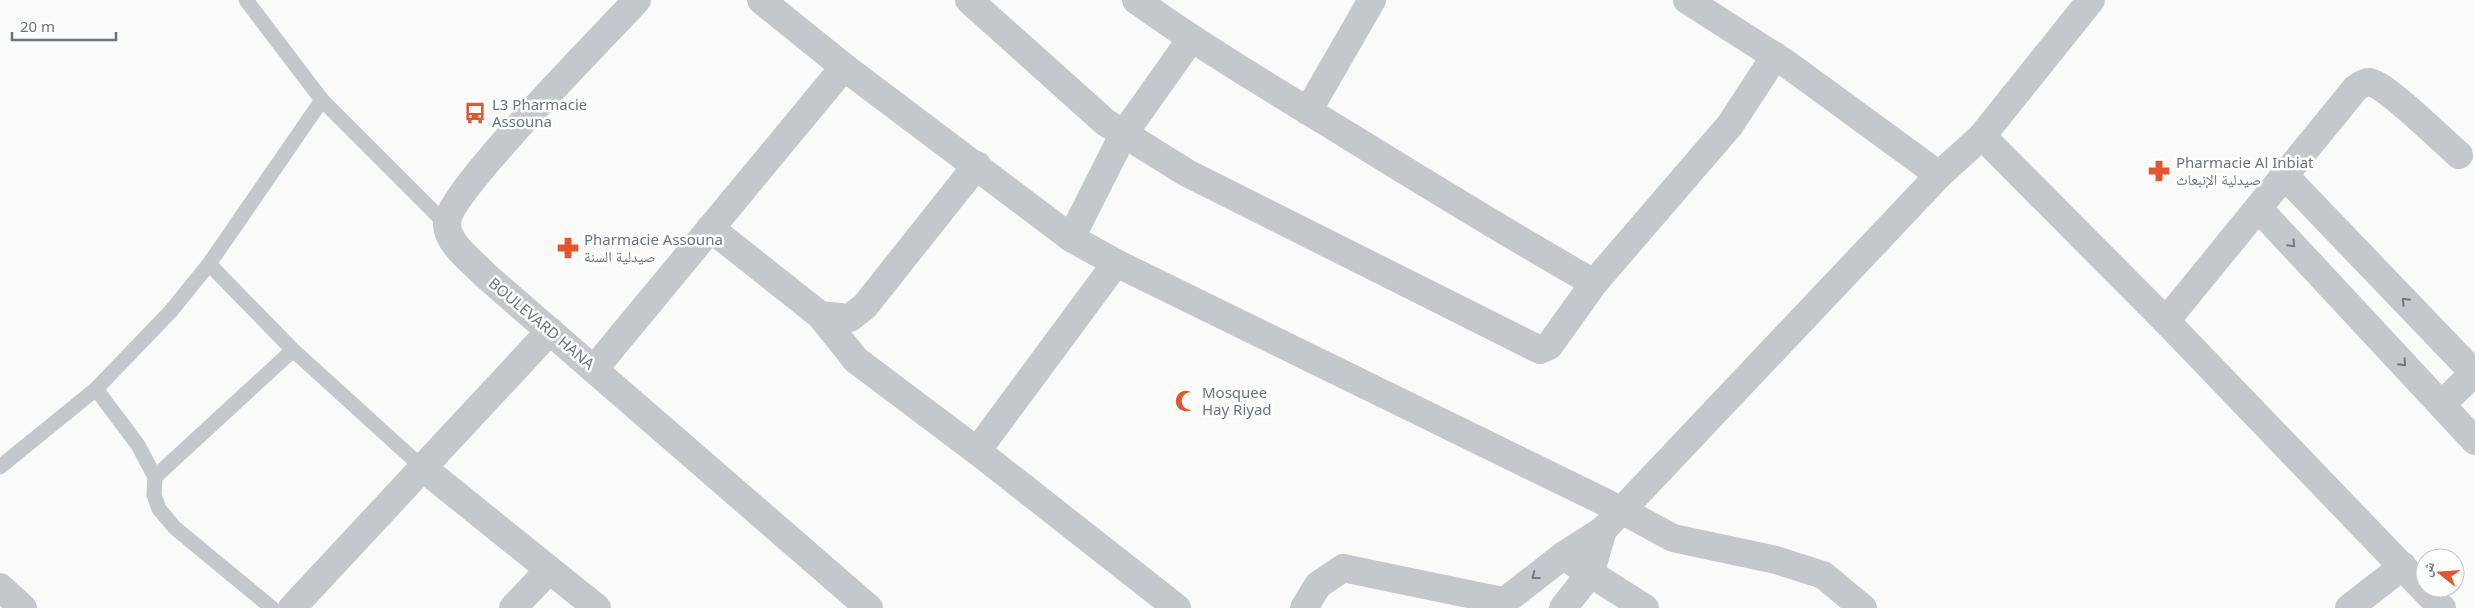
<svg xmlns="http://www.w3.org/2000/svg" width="2475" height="608" font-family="'Noto Sans','Noto Naskh Arabic',sans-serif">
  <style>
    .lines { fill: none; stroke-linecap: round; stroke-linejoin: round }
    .service { stroke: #c3c8cc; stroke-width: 15 }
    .minor { stroke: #c3c8cc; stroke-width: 28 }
    .tertiary { stroke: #c3c8cc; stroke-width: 28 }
    .oneway { stroke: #6a7a87 }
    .labels { text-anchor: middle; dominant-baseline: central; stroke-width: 5; stroke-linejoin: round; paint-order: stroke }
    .poi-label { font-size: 15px; fill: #657683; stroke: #fff; text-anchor: start }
    .street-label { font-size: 15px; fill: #657683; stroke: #fff }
  </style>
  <rect width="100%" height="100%" fill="#fafaf8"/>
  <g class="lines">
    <g class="service">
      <polyline points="246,0 322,100 447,225"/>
      <polyline points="209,264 293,350 423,468"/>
      <polyline points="96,389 138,445 155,477 154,495 159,509 175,528 272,608"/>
      <polyline points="0,467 96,389 171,311 209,264 322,100"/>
      <polyline points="155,477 293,350"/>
    </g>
    <g class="minor">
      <polyline points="761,0 844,67 1071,238 1116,263 1623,511 1673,538 1776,560 1823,575 1863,608"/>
      <polyline points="969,0 1105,122 1187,173 1540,350 1549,346 1594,283 1730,125 1775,56"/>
      <path d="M 1136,0 C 1203,48 1274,90 1344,133 C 1427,184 1509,235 1594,283"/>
      <polyline points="1687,0 1787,64 1939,175"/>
      <polyline points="1308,111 1372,0"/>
      <polyline points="1982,136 2166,321 2442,608"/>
      <polyline points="2284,175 2475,374"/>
      <polyline points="2259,209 2475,441"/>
      <polyline points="710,228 820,315 850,318 865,306 977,165"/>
      <polyline points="1071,238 1123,135 1191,39"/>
      <polyline points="1116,263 977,451 1177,608"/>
      <polyline points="820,315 856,360 977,451"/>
      <path d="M 2166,321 L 2355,89 C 2359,86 2363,82 2369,82 C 2383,82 2445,143 2459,155"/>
      <polyline points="595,368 844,67"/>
      <polyline points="2442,404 2474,373"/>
      <polyline points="423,468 597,608"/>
      <polyline points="1603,530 1939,175 1982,136 2091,0"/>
      <polyline points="1574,563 1645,608"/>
      <polyline points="0,587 23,608"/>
      <polyline points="292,608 550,331"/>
      <polyline points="513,608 549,570"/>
      <polyline points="1304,608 1318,585 1343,568 1502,601"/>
      <polyline points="1496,608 1564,555 1603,530 1590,574 1563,608"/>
      <polyline points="2349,608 2403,566"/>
    </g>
    <path class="tertiary" d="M 637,0 C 607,33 447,193 447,224 C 447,244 473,262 485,275 L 869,608"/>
  </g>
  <defs><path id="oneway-chevron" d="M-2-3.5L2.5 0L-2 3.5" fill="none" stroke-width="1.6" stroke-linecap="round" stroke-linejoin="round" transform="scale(1.25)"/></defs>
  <g class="oneway">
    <use href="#oneway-chevron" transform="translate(2292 244) rotate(47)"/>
    <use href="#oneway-chevron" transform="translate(2405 301) rotate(-134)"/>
    <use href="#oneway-chevron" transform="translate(2403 363) rotate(47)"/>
    <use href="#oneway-chevron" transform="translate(1535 576) rotate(143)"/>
  </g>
  <defs>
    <g id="bus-bare" transform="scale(1.725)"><path d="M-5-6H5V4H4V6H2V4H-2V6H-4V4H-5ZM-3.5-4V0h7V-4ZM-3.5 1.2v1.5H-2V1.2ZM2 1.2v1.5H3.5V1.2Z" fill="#e4572e" stroke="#fff" stroke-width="2.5" paint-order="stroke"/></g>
    <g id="pharmacy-bare" transform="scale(1.725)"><path d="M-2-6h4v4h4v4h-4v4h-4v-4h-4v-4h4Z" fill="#e4572e" stroke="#fff" stroke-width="2.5" paint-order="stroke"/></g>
    <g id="mosque-bare" transform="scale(1.725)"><path d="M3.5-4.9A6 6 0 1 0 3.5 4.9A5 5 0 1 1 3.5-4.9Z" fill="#e4572e" stroke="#fff" stroke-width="2.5" paint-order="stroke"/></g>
  </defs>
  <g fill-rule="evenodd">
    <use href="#bus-bare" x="475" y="113"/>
    <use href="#pharmacy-bare" x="2159" y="171"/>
    <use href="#pharmacy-bare" x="568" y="248"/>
    <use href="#mosque-bare" x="1186" y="401"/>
  </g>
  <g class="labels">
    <g class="poi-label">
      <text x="492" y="104">L3 Pharmacie<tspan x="492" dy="17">Assouna</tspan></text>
      <text x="2176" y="162">Pharmacie Al Inbiat<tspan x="2176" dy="17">صيدلية الإنبعاث</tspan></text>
      <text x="584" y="239">Pharmacie Assouna<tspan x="584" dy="17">صيدلية السنة</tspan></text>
      <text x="1202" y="392">Mosquee<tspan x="1202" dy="17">Hay Riyad</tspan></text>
    </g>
    <g class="street-label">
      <text transform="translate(542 323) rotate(40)">BOULEVARD HANA</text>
    </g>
  </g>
  <g transform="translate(2440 573) rotate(287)"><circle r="24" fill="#ffffff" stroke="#c1c8cd"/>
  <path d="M0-4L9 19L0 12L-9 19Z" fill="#e4572e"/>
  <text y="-8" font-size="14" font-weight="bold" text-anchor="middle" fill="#657683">ش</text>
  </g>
  <path d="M12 32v8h104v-8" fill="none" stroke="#657683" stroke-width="2.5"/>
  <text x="20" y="32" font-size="15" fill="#657683" stroke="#ffffff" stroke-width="4" paint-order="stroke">20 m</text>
</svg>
